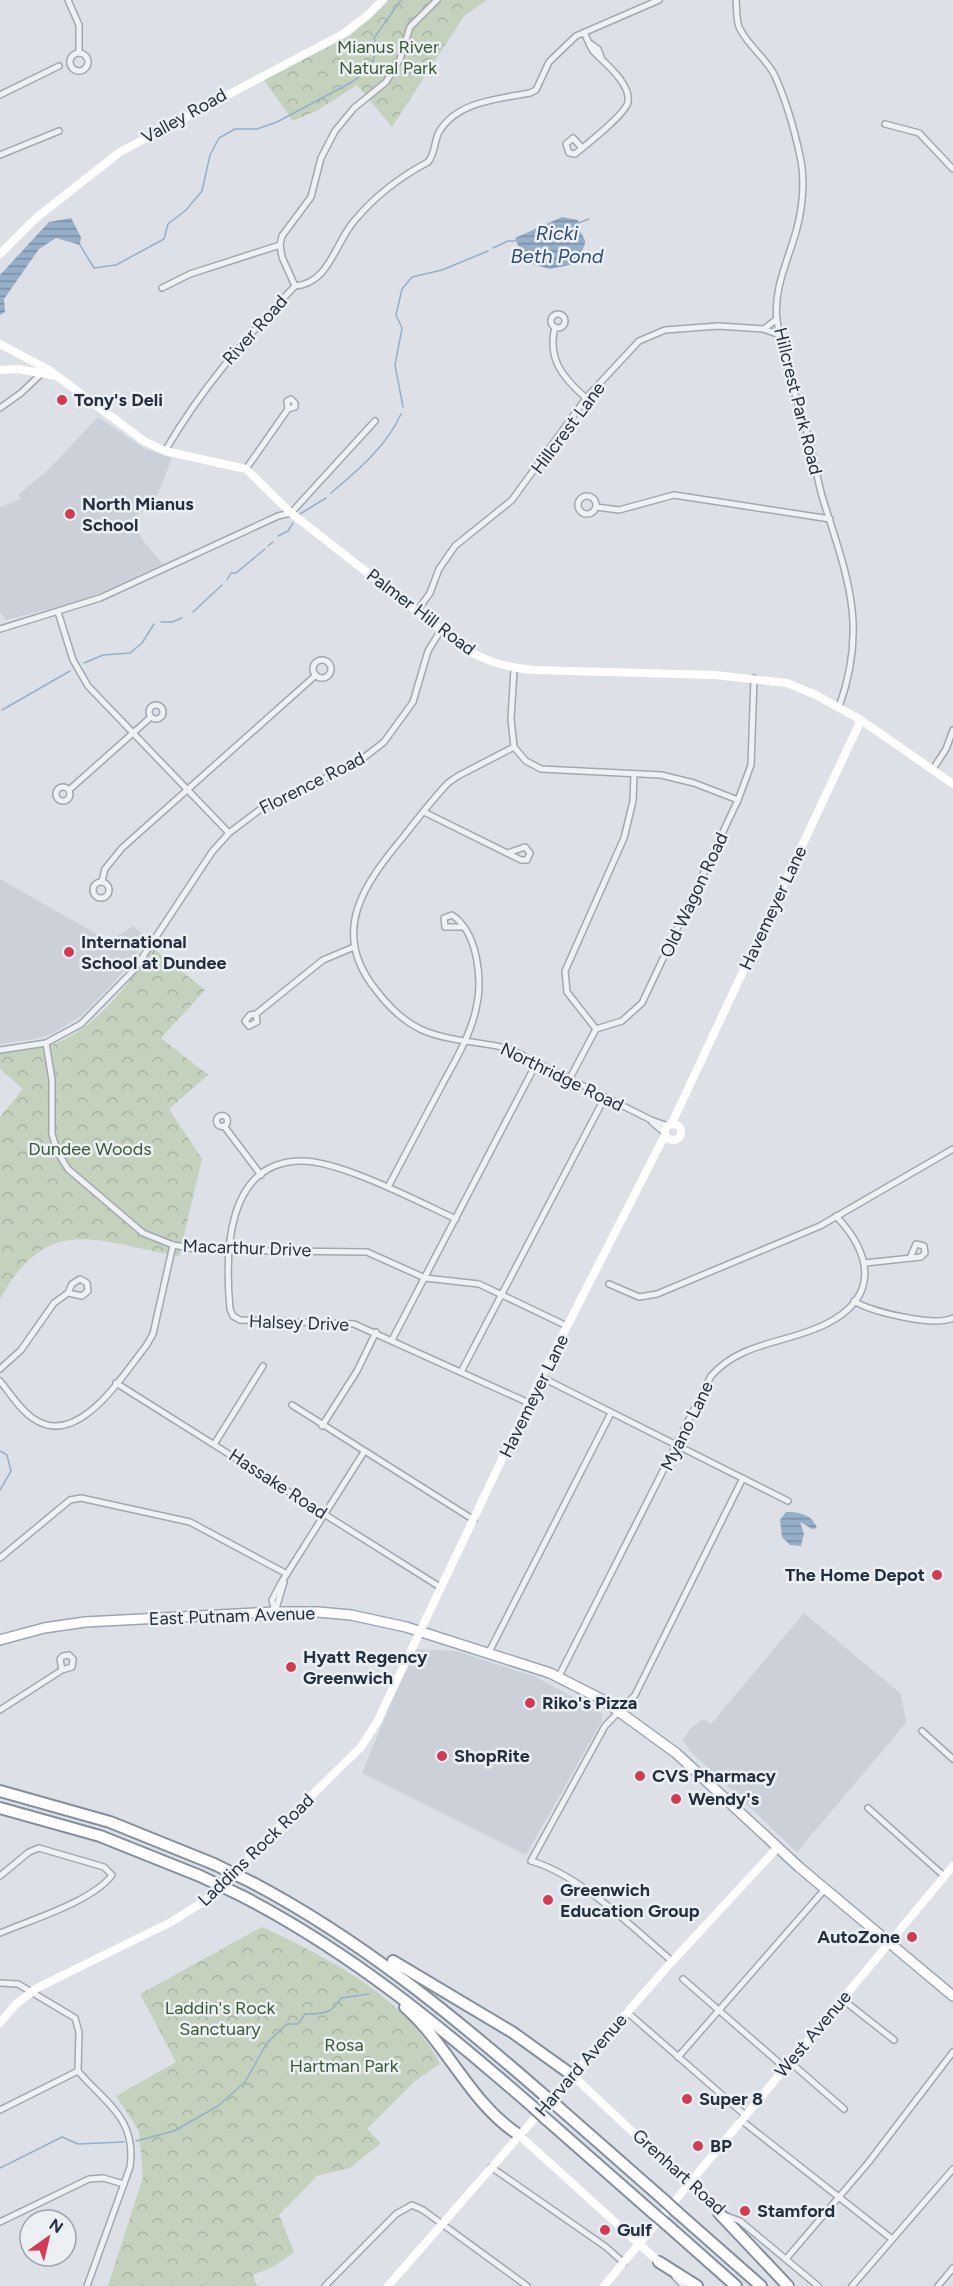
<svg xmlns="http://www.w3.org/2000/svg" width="953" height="2286" font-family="Figtree,sans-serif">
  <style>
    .built { fill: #cbd0d9 }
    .park { fill: url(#park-crowns) }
    .water { fill: url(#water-rules) }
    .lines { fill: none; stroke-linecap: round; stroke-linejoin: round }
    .stream { stroke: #96afc9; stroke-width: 1.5 }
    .street-casing { stroke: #a2a8b1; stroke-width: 8 }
    .primary-casing { stroke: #9ca5b3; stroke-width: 12 }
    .highway-casing { stroke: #848e9e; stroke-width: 14 }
    .street { stroke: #eff1f5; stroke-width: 5 }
    .secondary { stroke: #fff; stroke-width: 8 }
    .primary { stroke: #fff; stroke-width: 9 }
    .highway { stroke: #fff; stroke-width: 10 }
    .highway-bridge-casing { stroke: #848e9e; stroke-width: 14; stroke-linecap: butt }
    .highway-bridge { stroke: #fff; stroke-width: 10 }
    .poi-dot { fill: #d13c55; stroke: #ecf0f5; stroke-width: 2 }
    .labels { text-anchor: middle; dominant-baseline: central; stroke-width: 5; stroke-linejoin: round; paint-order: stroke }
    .park-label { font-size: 18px; fill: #3b5a33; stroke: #ecf0f5 }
    .street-label { font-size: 18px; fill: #262f3e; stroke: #ecf0f5 }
    .poi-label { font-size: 18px; font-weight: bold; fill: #262f3e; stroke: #ecf0f5; text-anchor: start }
    .water-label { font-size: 20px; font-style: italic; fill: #2f4e73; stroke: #ecf0f5 }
  </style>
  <defs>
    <pattern id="park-crowns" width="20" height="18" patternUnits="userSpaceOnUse" patternTransform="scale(1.5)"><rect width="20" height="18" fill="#c3d1bd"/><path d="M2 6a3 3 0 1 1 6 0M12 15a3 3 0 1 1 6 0" fill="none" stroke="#a7b4a4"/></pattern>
    <pattern id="water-rules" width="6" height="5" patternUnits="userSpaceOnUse" patternTransform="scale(1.5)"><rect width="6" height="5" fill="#96afc9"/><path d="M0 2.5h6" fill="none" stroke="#7a8fa5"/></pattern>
  </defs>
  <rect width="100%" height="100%" fill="#dde1e7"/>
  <g class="built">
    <polygon points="98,417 145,449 172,458 155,501 131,520 144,542 163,564 84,600 6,620 0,612 0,507 21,499 18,495 48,470"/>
    <polygon points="0,879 109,941 133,926 149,939 111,986 81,1016 52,1034 35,1039 0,1044"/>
    <polygon points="804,1613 901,1694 906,1723 797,1852 689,1750 683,1740 690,1729 703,1719 711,1724"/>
    <polygon points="413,1649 456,1651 536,1677 602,1713 602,1721 526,1855 362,1773"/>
  </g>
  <g class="park">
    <polygon points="388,0 487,0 464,16 392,127 357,85 318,110 293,121 263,79 350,36"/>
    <path d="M 153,948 L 205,990 L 161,1038 L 208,1075 L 169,1109 L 202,1159 L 179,1256 C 99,1243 49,1210 0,1299 L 0,1117 L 23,1089 L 0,1069 L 0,1052 C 19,1050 42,1050 59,1042 C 101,1023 128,984 153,948 Z"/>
    <path d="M 262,1927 C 329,1959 404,1995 440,2064 L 415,2081 L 367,2129 L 381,2143 L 350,2168 L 317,2176 L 279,2215 L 294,2252 L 273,2267 L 253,2275 L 257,2286 L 108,2286 L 143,2177 L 139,2131 L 116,2096 L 176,2062 L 140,1994 Z"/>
  </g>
  <g class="water">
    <path d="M 562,217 L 578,220 C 580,245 595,232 574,264 L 550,269 L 525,262 L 515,238 Z"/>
    <polygon points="71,218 81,237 80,245 56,238 39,249 4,299 5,312 0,315 0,275 49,222"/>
    <path d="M 786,1512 C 799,1512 812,1514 817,1528 L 812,1529 L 800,1522 L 804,1534 L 801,1546 L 790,1545 L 782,1537 L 780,1520 Z"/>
  </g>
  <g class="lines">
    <g class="stream">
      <polyline points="578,223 589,219"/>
      <polyline points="80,245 94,268 116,265 164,239 168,224 186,210 202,191 210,155 219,138 235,129 257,129 277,122 352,82 371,68 377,46 374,38 401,0"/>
      <polyline points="493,248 508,241 516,241"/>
      <polyline points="403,407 395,365 402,328 396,315 402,289 412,277 442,270 488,251"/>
      <path d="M 331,493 C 357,471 387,446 401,414"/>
      <polyline points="300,514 326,498"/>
      <polyline points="278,536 288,531 293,523"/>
      <polyline points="268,546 273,542"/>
      <polyline points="227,580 231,573 236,573 265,549"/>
      <polyline points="193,612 222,585"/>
      <polyline points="161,622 172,622 182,618"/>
      <polyline points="84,663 103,655 130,653 142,643 154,624"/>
      <polyline points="2,710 70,671"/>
      <polyline points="0,1451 7,1455 11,1471 0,1490"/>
      <path d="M 136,2141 L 174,2131 L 218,2106 L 245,2082 L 267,2043 L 287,2024 L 298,2024 L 305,2014 C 322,2014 332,2014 341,1998 L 369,1994"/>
      <polyline points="0,2168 62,2137 78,2144 124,2142"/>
    </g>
    <g class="street-casing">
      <g id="street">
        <polyline points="68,0 79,25 79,53"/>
        <path d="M 736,0 C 737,8 736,19 739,27 C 747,45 765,57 774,74 C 786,100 794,128 800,156 C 805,178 803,206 797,228 C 789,259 773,288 777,320 C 782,360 799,404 810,443 C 814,460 817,478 822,496 C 846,574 869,624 839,707"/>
        <polyline points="591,44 598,49 601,57"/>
        <circle cx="79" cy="62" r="9"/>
        <polyline points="0,95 59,66"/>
        <polyline points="885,124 919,133 953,169"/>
        <path d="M 582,148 L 573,138 L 566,144 L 569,153 L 575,154 C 586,145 626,114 628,102 C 631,84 606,64 595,53 C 590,49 588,39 584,33"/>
        <polyline points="0,155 59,131"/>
        <path d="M 295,286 C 330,283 335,242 355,220 C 375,196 400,177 428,162 C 435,154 434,142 439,132 C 457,101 499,99 530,93 L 536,90 L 549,62 L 576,36 L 659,0"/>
        <polyline points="295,286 282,257 280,245 282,236 311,197 321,158 335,131 354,108 386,82 400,59 410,27 437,0"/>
        <polyline points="162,288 190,274 280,245"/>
        <circle cx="558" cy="321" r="7"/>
        <path d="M 555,327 C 547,359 563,378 586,398"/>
        <polyline points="764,329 777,319"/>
        <polyline points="0,408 21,393 41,374"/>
        <path d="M 165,451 C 201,389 246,337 295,286"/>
        <polyline points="246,469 288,409 287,401 291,399 295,403 295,407 288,409"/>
        <circle cx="587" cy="505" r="9"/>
        <polyline points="596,507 619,510 674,495 830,519"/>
        <polyline points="417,611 430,593 439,569 455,546 512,500 586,398 639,341 665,330 718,326 764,329 779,335"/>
        <polyline points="58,612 73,660 88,686 229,833"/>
        <polyline points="0,629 100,598 278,516 291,513 375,421"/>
        <circle cx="322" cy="669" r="9"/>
        <polyline points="514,669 511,719 514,747 526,761 541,769 661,775 694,783 738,800"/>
        <circle cx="156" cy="712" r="7"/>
        <path d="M 514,747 L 458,776 L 448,783 C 432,800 418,818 404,836 C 364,884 329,932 376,990 C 388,1006 402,1020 420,1029 C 448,1042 480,1041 510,1049 L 651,1120 L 668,1126"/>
        <polyline points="933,769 946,749 953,730"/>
        <circle cx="63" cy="794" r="7"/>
        <polyline points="69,790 151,717"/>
        <polyline points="424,812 521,860 527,860 530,853 525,847 508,853"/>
        <polyline points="102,881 105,869 122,848 316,675"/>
        <circle cx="101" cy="890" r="8"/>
        <polyline points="256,1014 257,1022 249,1026 245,1021 250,1015 256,1014 323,960 354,947"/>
        <polyline points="596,1029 567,992 565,971 624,838 633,801 634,775"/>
        <polyline points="46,1043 52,1080 52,1134 57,1151 68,1169 143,1233 173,1245 201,1250 367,1252 425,1278 479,1284 567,1326"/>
        <polyline points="0,1050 46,1043 81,1024 134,970 212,852 229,833 262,808 357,763 384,742 413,702 428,651 441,630"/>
        <polyline points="570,1078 596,1029 622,1021 642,1003 738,800 751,765 754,678"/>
        <circle cx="222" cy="1121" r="5.5"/>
        <polyline points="652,1122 665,1133"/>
        <polyline points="224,1126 261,1175"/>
        <path d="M 388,1187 C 406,1153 424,1119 442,1085 C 455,1061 470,1036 476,1009 C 483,981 478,932 452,915 L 444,918 L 445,927 L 462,927"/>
        <path d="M 456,1219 C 419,1202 341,1161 302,1161 C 225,1161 225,1255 230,1309 L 233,1316 L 240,1320 L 354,1324 L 529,1403"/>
        <polyline points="865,1263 921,1257 925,1253 924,1246 916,1244 910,1258"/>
        <polyline points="609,1284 639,1297 657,1294 820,1226 953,1149"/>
        <path d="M 854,1301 C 871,1312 935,1327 953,1318"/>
        <polyline points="392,1340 537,1062"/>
        <polyline points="0,1369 21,1350 54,1303 68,1293 72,1284 80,1279 87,1283 88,1291 82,1296 68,1293"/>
        <polyline points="461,1372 605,1097"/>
        <polyline points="541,1377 788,1501"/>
        <path d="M 0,1381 C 10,1393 20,1410 34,1419 C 78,1449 122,1376 146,1346 L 153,1334 L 173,1245"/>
        <polyline points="116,1383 440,1587"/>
        <polyline points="292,1405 474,1520"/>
        <polyline points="322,1426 357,1371 376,1332"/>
        <polyline points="215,1443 263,1366"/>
        <polyline points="0,1558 70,1500 81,1498 190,1522 287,1574"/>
        <polyline points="275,1612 272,1600 281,1583 364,1452"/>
        <polyline points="275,1612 284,1582"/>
        <polyline points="488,1654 611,1413"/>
        <path d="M 559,1676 L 711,1376 C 742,1341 786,1344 826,1324 C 880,1297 872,1254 836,1216"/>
        <polyline points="0,1710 62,1670 72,1667 73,1659 69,1655 63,1656 60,1659 62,1670"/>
        <polyline points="922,1731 953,1759"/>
        <polyline points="868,1808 944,1876"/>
        <path d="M 0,1876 L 29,1852 L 39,1848 L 104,1867 L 112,1875 C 93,1901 31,1920 0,1933"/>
        <path d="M 672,1961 C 634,1929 579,1874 531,1861 L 605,1726 L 635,1695 L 743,1478"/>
        <polyline points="683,1979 785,2068"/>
        <polyline points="0,1983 18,1984 75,2018 79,2032 78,2071"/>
        <polyline points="842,1999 894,2040"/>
        <polyline points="627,2012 745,2115"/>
        <polyline points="678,2057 825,1889"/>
        <polyline points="790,2062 844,2109"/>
        <path d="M 78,2071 C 105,2103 137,2118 130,2167 L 87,2286"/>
        <polyline points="0,2110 78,2071"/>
        <polyline points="741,2120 892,2239"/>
        <polyline points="491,2167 606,2247 624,2263"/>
        <polyline points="724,2215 740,2221 818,2286"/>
        <polyline points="0,2222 89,2179 103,2178 124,2184"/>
        <polyline points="786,2259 868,2163 953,2052"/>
        <polyline points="675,2277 684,2286"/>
        <polyline points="325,2286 396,2214 412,2205 423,2210 527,2286"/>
        <polyline points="852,2286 953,2169"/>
        <polyline points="938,2286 953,2268"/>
      </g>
    </g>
    <g class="primary-casing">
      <polyline id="primary" points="0,1640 44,1628 85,1622 275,1612 318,1612 351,1615 406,1627 550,1673 603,1700 676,1753 799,1867 953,1996"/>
    </g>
    <g class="highway-casing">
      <g id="highway">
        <polyline points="0,1791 110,1822 214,1864"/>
        <polyline points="0,1808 100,1836 200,1876"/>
        <path d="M 253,1883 C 361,1940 452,2015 544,2095"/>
        <path d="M 242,1896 C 352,1953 440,2026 533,2107"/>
        <polyline points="393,1961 512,2032 572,2075"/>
        <path d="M 405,2007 C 448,2045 470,2103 519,2135"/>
        <polyline points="557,2106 664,2200"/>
        <polyline points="546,2119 653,2213"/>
        <polyline points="677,2212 761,2286"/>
        <polyline points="719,2213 788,2286"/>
        <polyline points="666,2224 736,2286"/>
        <polyline points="659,2262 697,2286"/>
      </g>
    </g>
    <use href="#street" class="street"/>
    <g class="secondary">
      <polyline points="0,254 36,218 120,152 343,34 368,15 383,0"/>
      <path d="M 0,344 L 49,370 L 144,441 L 165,451 L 246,469 L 291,513 L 464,648 C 486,662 508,668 534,670 L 715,675 L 787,683 L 816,695 L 861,720 L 953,784"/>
      <polyline points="0,370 18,369 56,376"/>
      <circle cx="673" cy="1132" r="8"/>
      <polyline points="671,1125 861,720"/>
      <polyline points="0,2023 16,2004 37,1988 171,1922 203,1902 361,1747 377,1722 541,1377 665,1135"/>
      <polyline points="572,2075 719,2213"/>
      <polyline points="519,2135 659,2262"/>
      <polyline points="388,2286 667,1967 778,1847"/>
      <polyline points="604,2286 953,1866"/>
    </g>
    <use href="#primary" class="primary"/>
    <use href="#highway" class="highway"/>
    <g class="highway-bridge-casing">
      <g id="highway-bridge">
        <polyline points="214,1864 253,1883"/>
        <polyline points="200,1876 242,1896"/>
        <polyline points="544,2095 557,2106"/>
        <polyline points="533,2107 546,2119"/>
        <polyline points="664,2200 677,2212"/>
        <polyline points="653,2213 666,2224"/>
      </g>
    </g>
    <use href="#highway-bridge" class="highway-bridge"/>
  </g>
  <g class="poi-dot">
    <circle cx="62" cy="400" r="6"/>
    <circle cx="70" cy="514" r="6"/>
    <circle cx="69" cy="952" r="6"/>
    <circle cx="937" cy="1575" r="6"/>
    <circle cx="291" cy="1667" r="6"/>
    <circle cx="530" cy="1703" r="6"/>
    <circle cx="442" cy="1756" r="6"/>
    <circle cx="640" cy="1776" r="6"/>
    <circle cx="676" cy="1799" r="6"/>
    <circle cx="548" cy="1900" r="6"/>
    <circle cx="912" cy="1937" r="6"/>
    <circle cx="687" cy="2099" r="6"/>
    <circle cx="698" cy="2146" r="6"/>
    <circle cx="745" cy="2211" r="6"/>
    <circle cx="605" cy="2230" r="6"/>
  </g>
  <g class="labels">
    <g class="park-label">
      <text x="388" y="47">Mianus River<tspan x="388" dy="21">Natural Park</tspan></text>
      <text x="90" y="1149">Dundee Woods</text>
      <text x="220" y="2008">Laddin's Rock<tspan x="220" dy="21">Sanctuary</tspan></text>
      <text x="344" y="2045">Rosa<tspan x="344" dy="21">Hartman Park</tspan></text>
    </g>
    <g class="street-label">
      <text transform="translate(184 116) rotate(-29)">Valley Road</text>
      <text transform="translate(255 330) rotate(-48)">River Road</text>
      <text transform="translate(798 401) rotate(76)">Hillcrest Park Road</text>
      <text transform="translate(568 428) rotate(-53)">Hillcrest Lane</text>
      <text transform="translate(421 612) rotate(37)">Palmer Hill Road</text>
      <text transform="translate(312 783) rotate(-27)">Florence Road</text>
      <text transform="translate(694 895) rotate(-65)">Old Wagon Road</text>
      <text transform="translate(773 908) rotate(-65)">Havemeyer Lane</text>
      <text transform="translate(562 1077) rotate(26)">Northridge Road</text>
      <text transform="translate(247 1248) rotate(2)">Macarthur Drive</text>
      <text transform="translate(299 1323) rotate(2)">Halsey Drive</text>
      <text transform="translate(534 1396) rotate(-64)">Havemeyer Lane</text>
      <text transform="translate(687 1426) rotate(-64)">Myano Lane</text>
      <text transform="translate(278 1484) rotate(33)">Hassake Road</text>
      <text transform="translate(232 1616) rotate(-2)">East Putnam Avenue</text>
      <text transform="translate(256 1850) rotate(-44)">Laddins Rock Road</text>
      <text transform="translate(813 2034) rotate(-50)">West Avenue</text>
      <text transform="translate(581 2065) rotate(-49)">Harvard Avenue</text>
      <text transform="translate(679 2172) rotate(42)">Grenhart Road</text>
    </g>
    <g class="poi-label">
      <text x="74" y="400">Tony's Deli</text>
      <text x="82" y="504">North Mianus<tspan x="82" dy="21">School</tspan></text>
      <text x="81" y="942">International<tspan x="81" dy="21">School at Dundee</tspan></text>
      <text x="925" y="1575" text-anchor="end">The Home Depot</text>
      <text x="303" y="1657">Hyatt Regency<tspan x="303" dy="21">Greenwich</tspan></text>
      <text x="542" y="1703">Riko's Pizza</text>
      <text x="454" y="1756">ShopRite</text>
      <text x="652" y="1776">CVS Pharmacy</text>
      <text x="688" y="1799">Wendy's</text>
      <text x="560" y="1890">Greenwich<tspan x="560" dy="21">Education Group</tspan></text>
      <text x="900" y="1937" text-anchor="end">AutoZone</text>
      <text x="699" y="2099">Super 8</text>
      <text x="710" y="2146">BP</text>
      <text x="757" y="2211">Stamford</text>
      <text x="617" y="2230">Gulf</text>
    </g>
    <g class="water-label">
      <text x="557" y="233">Ricki<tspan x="557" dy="23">Beth Pond</tspan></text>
    </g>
  </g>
  <g transform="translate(48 2238) rotate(34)"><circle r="28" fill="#ecf0f5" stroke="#9da3ac" stroke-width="1.5"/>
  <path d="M0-4.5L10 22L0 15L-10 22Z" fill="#d13c55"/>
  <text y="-9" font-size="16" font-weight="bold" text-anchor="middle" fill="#262f3e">N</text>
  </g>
</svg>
